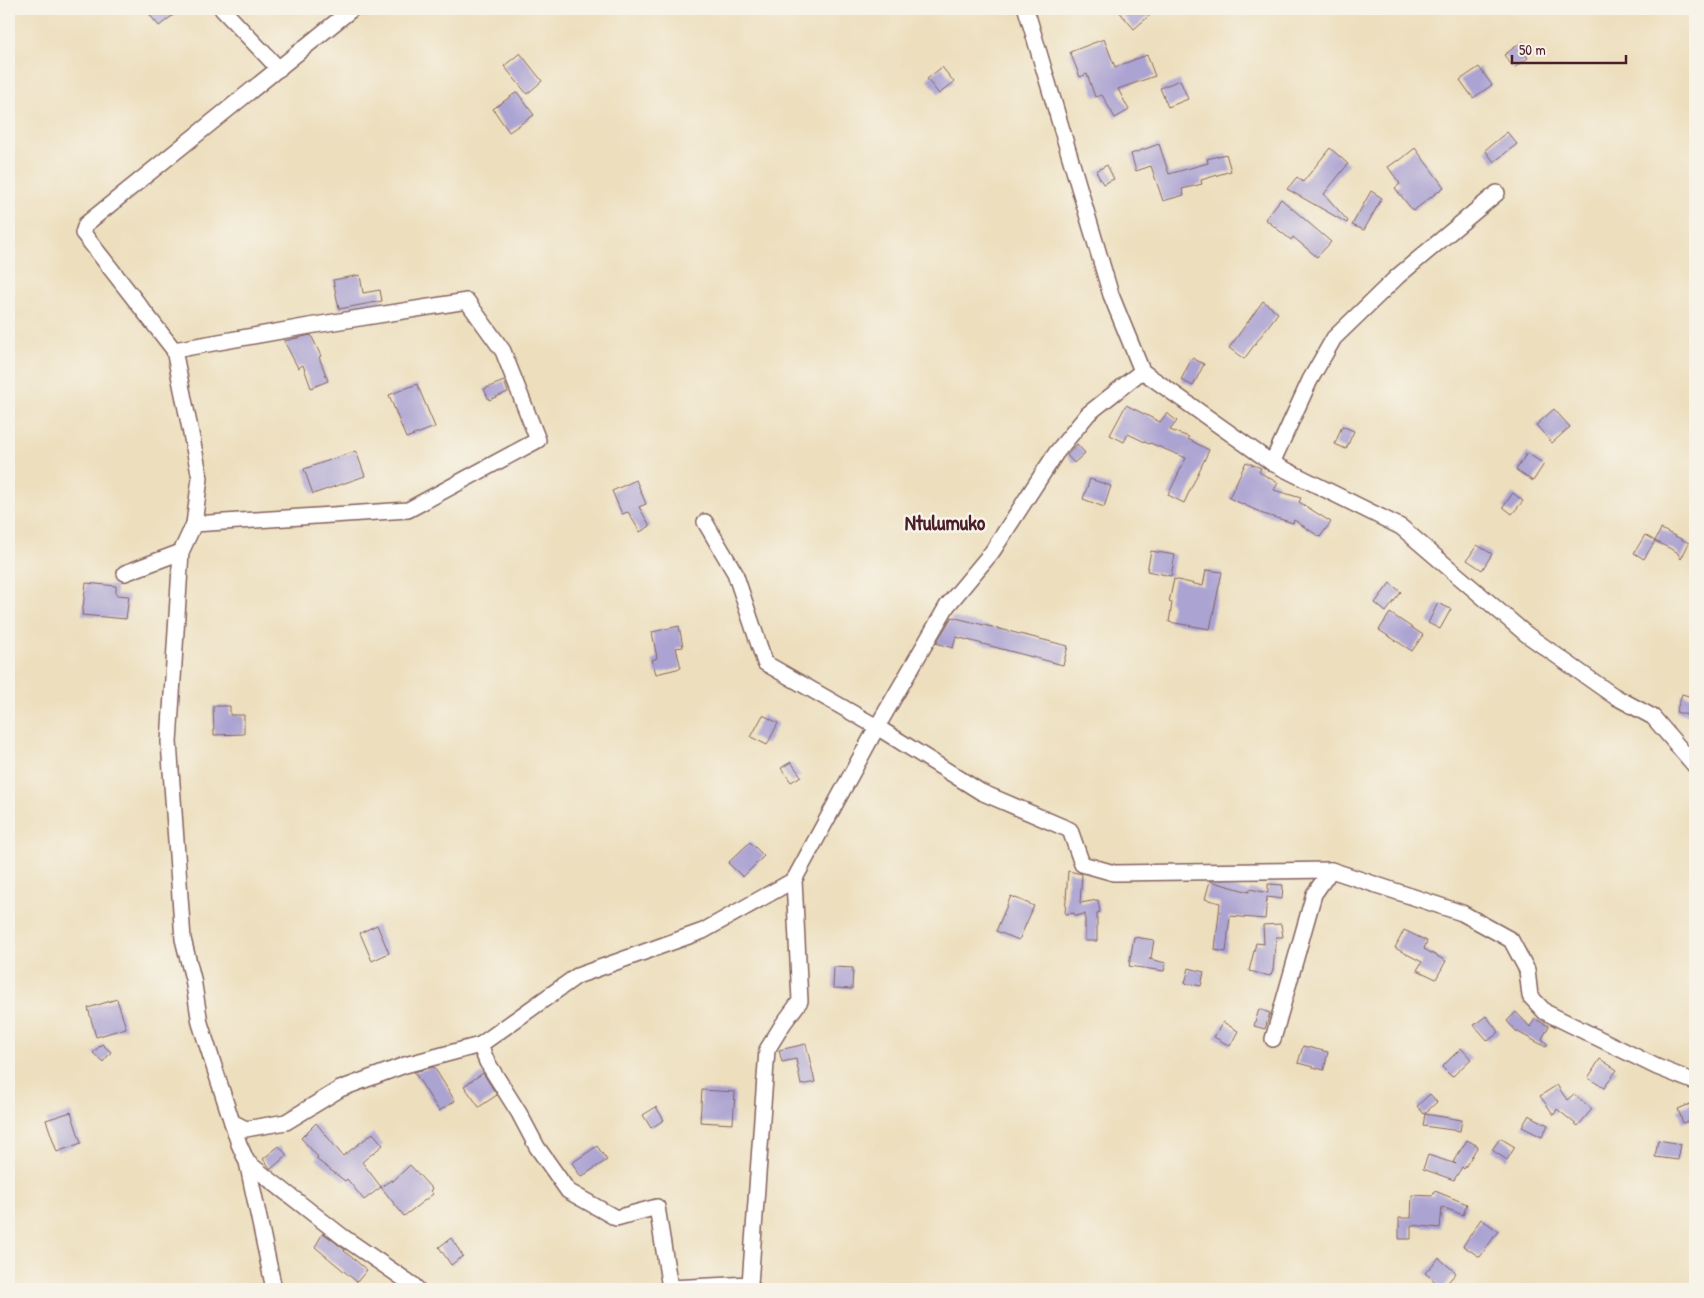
<svg xmlns="http://www.w3.org/2000/svg" width="1704" height="1298" font-family="'Patrick Hand',sans-serif">
  <style>
    .building { fill: #aba3d2 }
    .lines { fill: none; stroke-linecap: round; stroke-linejoin: round }
    .street-casing { stroke: #83625e; stroke-width: 18 }
    .street { stroke: #fff; stroke-width: 15 }
    .labels { text-anchor: middle; dominant-baseline: central; stroke-width: 5; stroke-linejoin: round; paint-order: stroke }
    .quarter-label { font-size: 21px; font-weight: bold; fill: #4a1f2b; stroke: #f7f3e8 }
  </style>
  <rect width="100%" height="100%" fill="#f7f3e8"/>
  <filter id="ink" filterUnits="userSpaceOnUse"><feTurbulence type="fractalNoise" baseFrequency=".02" numOctaves="2"/><feDisplacementMap in="SourceGraphic" scale="10" xChannelSelector="R" yChannelSelector="G"/><feConvolveMatrix kernelMatrix="1 2 1 2 8 2 1 2 1" color-interpolation-filters="sRGB"/></filter>
  <filter id="wash" filterUnits="userSpaceOnUse"><feTurbulence type="fractalNoise" baseFrequency=".0096" numOctaves="4" result="noise"/><feDisplacementMap in="SourceGraphic" scale="20" xChannelSelector="R" yChannelSelector="G"/><feGaussianBlur stdDeviation="1.12" result="paint"/><feColorMatrix in="noise" values="0 0 0 0 0 0 0 0 0 0 0 0 0 0 0 0 0 1.4 0 .05"/><feComposite in="paint" operator="in"/></filter>
  <g filter="url(#wash)">
    <rect width="100%" height="100%" fill="#eddfbe"/>
    <g id="blocks">
      <g class="building">
        <polygon points="145,9 181,9 159,26"/>
        <polygon points="1117,9 1157,9 1134,29"/>
        <polygon points="1104,39 1115,67 1147,55 1155,76 1118,89 1129,110 1115,118 1102,95 1095,97 1087,74 1080,77 1070,52"/>
        <polygon points="1519,44 1528,58 1514,68 1504,55"/>
        <polygon points="520,53 542,81 527,94 504,66"/>
        <polygon points="942,67 954,82 939,94 927,79"/>
        <polygon points="1479,67 1492,85 1473,98 1460,80"/>
        <polygon points="1180,80 1188,99 1168,107 1160,88"/>
        <polygon points="517,92 534,115 509,132 493,109"/>
        <polygon points="1507,132 1517,144 1494,162 1485,150"/>
        <polygon points="1159,144 1169,174 1208,163 1207,159 1226,154 1231,171 1201,180 1202,184 1182,189 1184,195 1163,201 1151,166 1136,171 1131,154"/>
        <polygon points="1330,148 1348,164 1324,194 1348,221 1347,223 1287,189 1297,177 1303,182"/>
        <polygon points="1415,148 1444,187 1413,211 1395,188 1400,184 1388,167 1398,160 1399,161"/>
        <polygon points="1107,165 1114,179 1103,184 1096,171"/>
        <polygon points="1371,191 1382,198 1364,230 1352,225"/>
        <polygon points="1281,199 1331,242 1317,257 1293,237 1291,240 1265,219"/>
        <polygon points="360,275 363,293 380,290 382,301 339,309 333,280"/>
        <polygon points="1263,301 1278,313 1244,359 1229,348"/>
        <polygon points="311,335 321,356 319,357 328,381 311,388 303,365 298,368 284,341"/>
        <polygon points="1192,358 1204,364 1193,386 1181,380"/>
        <polygon points="504,381 508,392 489,400 484,389"/>
        <polygon points="417,384 435,427 406,438 389,395"/>
        <polygon points="1126,405 1160,422 1167,413 1177,421 1170,430 1189,437 1188,439 1209,450 1184,503 1168,495 1186,458 1150,443 1149,444 1128,434 1124,442 1110,435"/>
        <polygon points="1554,409 1570,427 1552,443 1536,425"/>
        <polygon points="1342,426 1354,431 1346,449 1335,444"/>
        <polygon points="1077,444 1085,453 1074,463 1067,455"/>
        <polygon points="356,451 365,476 313,494 304,469"/>
        <polygon points="1527,453 1544,464 1533,481 1516,470"/>
        <polygon points="1246,462 1261,468 1259,472 1278,483 1274,490 1301,498 1299,502 1331,522 1320,537 1294,520 1293,523 1260,513 1260,512 1229,498"/>
        <polygon points="1090,479 1111,486 1104,507 1083,499"/>
        <polygon points="636,480 646,504 639,507 650,526 640,532 628,512 622,514 612,491"/>
        <polygon points="1513,493 1523,501 1512,514 1503,507"/>
        <polygon points="1661,529 1689,543 1681,559 1677,552 1655,541"/>
        <polygon points="1645,535 1655,541 1644,559 1634,553"/>
        <polygon points="1477,545 1492,554 1482,570 1467,560"/>
        <polygon points="1151,551 1175,555 1171,576 1147,571"/>
        <polygon points="1206,570 1222,572 1210,629 1169,622 1172,603 1169,602 1174,579 1203,586"/>
        <polygon points="86,583 116,586 116,595 129,596 126,619 82,615"/>
        <polygon points="1390,583 1401,592 1386,612 1375,603"/>
        <polygon points="1438,603 1451,609 1440,629 1428,623"/>
        <polygon points="1390,613 1423,635 1412,651 1379,630"/>
        <polygon points="952,617 1068,646 1063,665 956,637 953,648 936,643"/>
        <polygon points="679,626 683,647 676,648 681,668 656,674 652,660 657,658 652,632"/>
        <polygon points="1682,694 1695,698 1695,717 1676,712"/>
        <polygon points="213,706 230,706 230,715 244,715 244,734 214,735"/>
        <polygon points="763,715 778,723 767,745 751,737"/>
        <polygon points="791,762 801,776 791,782 781,768"/>
        <polygon points="750,842 764,856 743,877 728,863"/>
        <polygon points="1068,871 1082,874 1080,903 1098,900 1100,912 1097,913 1097,941 1085,941 1085,914 1075,916 1074,913 1065,914"/>
        <polygon points="1210,881 1249,892 1250,889 1268,893 1268,884 1283,885 1282,899 1267,897 1265,919 1230,916 1226,952 1215,950 1220,903 1205,899"/>
        <polygon points="1011,896 1034,906 1019,940 996,931"/>
        <polygon points="1281,924 1283,937 1276,937 1273,970 1270,976 1249,971 1256,943 1264,944 1263,925"/>
        <polygon points="377,925 389,953 372,961 360,933"/>
        <polygon points="1404,930 1427,941 1424,949 1446,961 1436,979 1417,970 1422,962 1395,948"/>
        <polygon points="1134,937 1154,940 1151,958 1149,959 1166,963 1164,971 1129,966"/>
        <polygon points="834,967 853,968 852,989 833,988"/>
        <polygon points="1189,968 1204,972 1201,986 1185,983"/>
        <polygon points="117,999 126,1028 96,1037 88,1008"/>
        <polygon points="1259,1009 1270,1013 1265,1029 1254,1026"/>
        <polygon points="1516,1012 1530,1027 1535,1019 1549,1026 1542,1039 1548,1045 1546,1047 1516,1031 1507,1021"/>
        <polygon points="1486,1016 1499,1032 1488,1041 1474,1025"/>
        <polygon points="1223,1022 1238,1031 1230,1046 1214,1037"/>
        <polygon points="102,1044 111,1052 103,1062 93,1053"/>
        <polygon points="806,1044 815,1082 801,1085 796,1059 782,1062 779,1050"/>
        <polygon points="1303,1046 1328,1052 1324,1070 1298,1063"/>
        <polygon points="1461,1048 1471,1059 1452,1077 1442,1067"/>
        <polygon points="1600,1059 1617,1070 1604,1088 1588,1078"/>
        <polygon points="434,1067 455,1101 439,1111 414,1072"/>
        <polygon points="483,1073 497,1095 479,1107 464,1086"/>
        <polygon points="1557,1085 1567,1100 1574,1094 1592,1109 1578,1126 1557,1109 1554,1115 1540,1096"/>
        <polygon points="702,1090 735,1092 733,1124 700,1122"/>
        <polygon points="1430,1094 1437,1102 1424,1114 1417,1106"/>
        <polygon points="1695,1102 1695,1118 1683,1123 1678,1109"/>
        <polygon points="656,1107 664,1120 651,1128 643,1115"/>
        <polygon points="71,1112 81,1143 57,1152 46,1120"/>
        <polygon points="1425,1114 1462,1120 1460,1131 1423,1126"/>
        <polygon points="1529,1115 1548,1125 1542,1137 1522,1127"/>
        <polygon points="316,1123 343,1156 373,1133 383,1145 362,1162 381,1187 391,1180 392,1182 410,1165 432,1189 430,1191 433,1194 404,1216 381,1187 364,1200 347,1179 345,1181 316,1159 318,1157 301,1138"/>
        <polygon points="1500,1138 1515,1147 1507,1160 1492,1150"/>
        <polygon points="1467,1140 1478,1146 1464,1169 1462,1167 1454,1180 1423,1169 1428,1155 1456,1164 1453,1162"/>
        <polygon points="1658,1140 1681,1144 1678,1160 1655,1157"/>
        <polygon points="279,1146 287,1155 271,1169 263,1159"/>
        <polygon points="597,1146 607,1160 581,1177 572,1163"/>
        <polygon points="1435,1191 1467,1204 1463,1215 1442,1207 1440,1228 1411,1225 1411,1239 1399,1239 1399,1218 1411,1218 1412,1195 1432,1196"/>
        <polygon points="1481,1219 1498,1231 1480,1257 1463,1246"/>
        <polygon points="323,1233 345,1250 344,1251 367,1270 357,1282 315,1247"/>
        <polygon points="451,1238 463,1256 451,1265 439,1247"/>
        <polygon points="1439,1258 1456,1273 1443,1288 1425,1273"/>
      </g>
    </g>
  </g>
  <g filter="url(#ink)">
    <use href="#blocks" fill-opacity="0" stroke="#83625e" stroke-width="1"/>
    <g class="lines">
      <g class="street-casing">
        <g id="street">
          <polyline points="222,9 279,69"/>
          <polyline points="352,9 86,224 83,233 174,350 200,478 194,524 181,552 169,742 183,939 193,979 200,1023 239,1144 247,1162 343,1237 413,1285 417,1289"/>
          <polyline points="1026,9 1111,295 1142,371 1272,463 1401,527 1526,634 1614,696 1653,717 1695,766"/>
          <polyline points="174,350 315,325 467,301 503,351 538,440 408,510 194,524"/>
          <polyline points="1272,463 1310,380 1334,338 1398,276 1497,193"/>
          <polyline points="705,522 735,573 765,663 877,727 981,792 1070,830 1082,864 1114,873 1331,870"/>
          <polyline points="125,573 181,552"/>
          <polyline points="1273,1039 1314,894 1331,870 1462,913 1511,940 1527,970 1530,996 1545,1012 1657,1067 1695,1082"/>
          <polyline points="480,1045 487,1062 519,1113 537,1147 568,1191 616,1218 657,1207 670,1288 750,1284 767,1050 783,1024 800,1001 794,880 877,727 947,606 992,552 1056,453 1088,414 1142,371"/>
          <polyline points="232,1122 246,1129 286,1122 340,1089 405,1065 480,1045 577,976 703,931 794,880"/>
          <polyline points="247,1162 274,1289"/>
        </g>
      </g>
      <use href="#street" class="street"/>
    </g>
  </g>
  <g class="labels">
    <g class="quarter-label">
      <text x="945" y="522">Ntulumuko</text>
    </g>
  </g>
  <rect width="1704" height="1298" fill="none" stroke="#f7f3e8" stroke-width="30"/>
  <path d="M1512 55v8h114v-8" fill="none" stroke="#4a1f2b" stroke-width="2.5"/>
  <text x="1519" y="55" font-size="15" fill="#4a1f2b" stroke="#f7f3e8" stroke-width="4" paint-order="stroke">50 m</text>
</svg>
